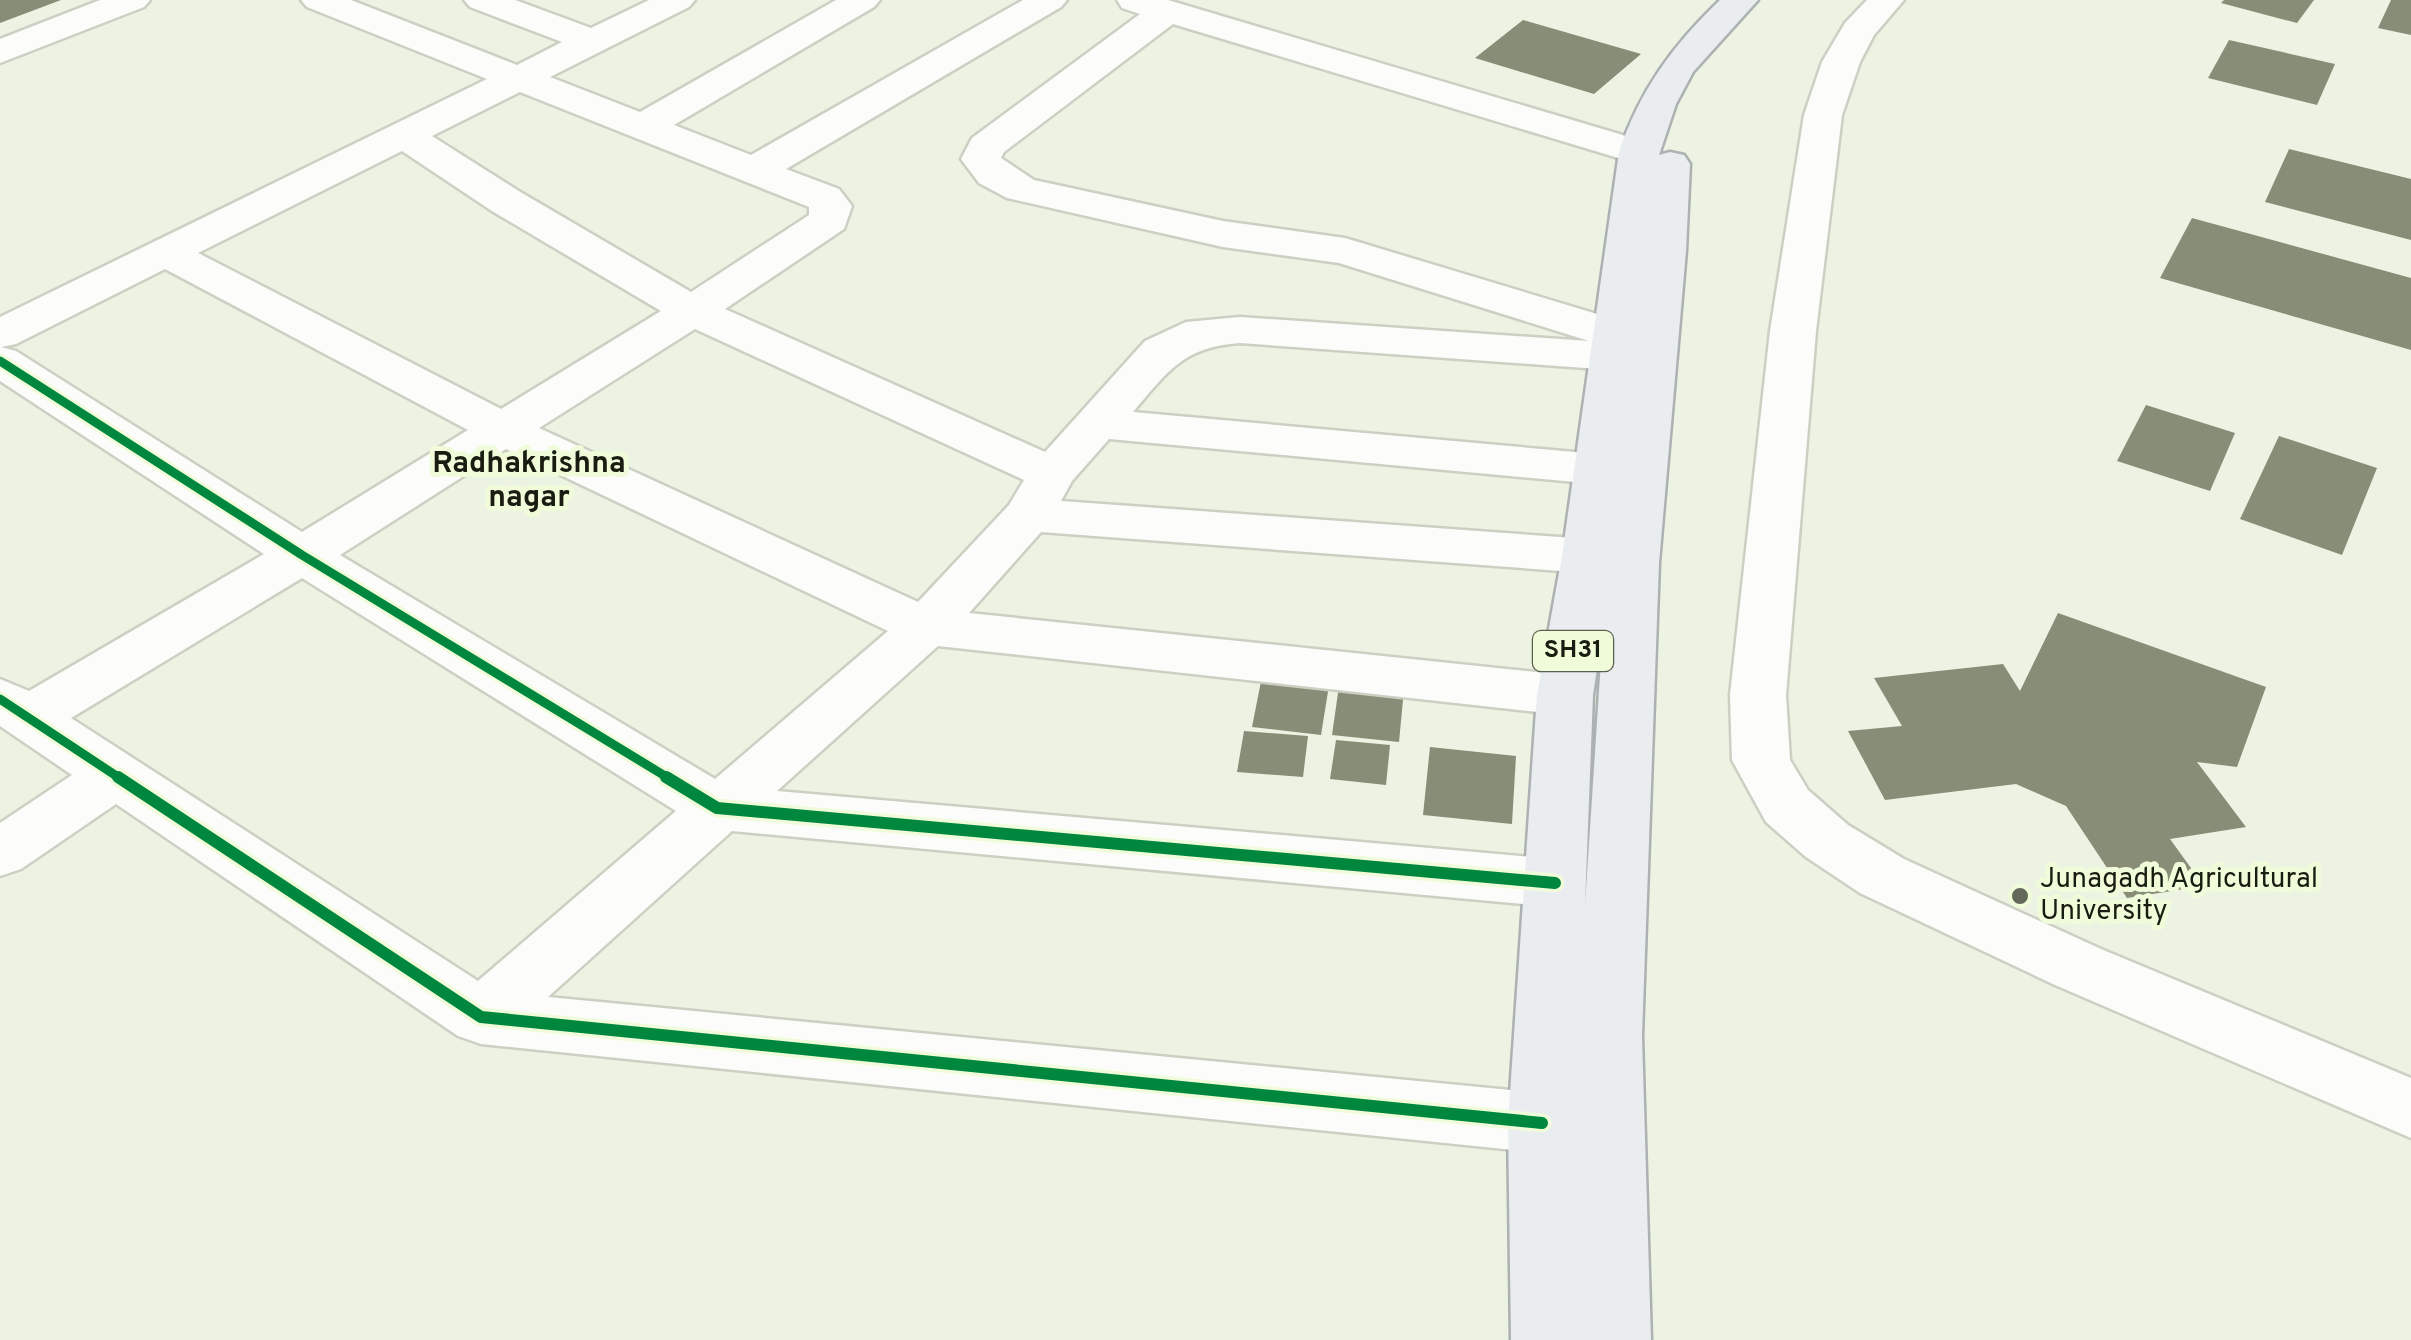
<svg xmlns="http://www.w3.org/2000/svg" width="2411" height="1340" font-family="Overpass,sans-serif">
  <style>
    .building { fill: #878d76 }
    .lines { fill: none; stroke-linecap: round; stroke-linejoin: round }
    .minor-casing { stroke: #cbd0c3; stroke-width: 5 }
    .major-casing { stroke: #acb1b1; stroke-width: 5 }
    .minor { fill: #fcfdfb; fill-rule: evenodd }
    .major { fill: #eaedf0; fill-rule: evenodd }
    .cycleway-far1-casing { stroke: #f0fbda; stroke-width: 15 }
    .cycleway-casing { stroke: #f0fbda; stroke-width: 19 }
    .cycleway-far1 { stroke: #00873e; stroke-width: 9 }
    .cycleway { stroke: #00873e; stroke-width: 12 }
    .poi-dot { fill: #63685a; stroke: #f0fbda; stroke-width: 4 }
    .labels { text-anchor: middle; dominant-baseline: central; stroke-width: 10; stroke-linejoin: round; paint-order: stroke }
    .shield { fill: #f0fbda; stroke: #5a604d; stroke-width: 2.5 }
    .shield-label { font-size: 25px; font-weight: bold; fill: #191d11 }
    .poi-label { font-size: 28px; fill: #191d11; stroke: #f0fbda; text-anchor: start }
    .neighbourhood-label { font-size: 30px; font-weight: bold; fill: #191d11; stroke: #f0fbda }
  </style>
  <rect width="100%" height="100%" fill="#edf3e2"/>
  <g class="building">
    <polygon points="0,0 61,0 0,23"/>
    <polygon points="2224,0 2314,0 2297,23 2221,3"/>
    <polygon points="2391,0 2411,0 2411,35 2378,28"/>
    <polygon points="1523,20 1641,54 1594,94 1475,58"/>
    <polygon points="2229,40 2335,64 2317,105 2208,78"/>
    <polygon points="2289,149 2411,179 2411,240 2265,202"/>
    <polygon points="2192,218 2411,278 2411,350 2160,278"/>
    <polygon points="2146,405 2235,433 2210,491 2117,461"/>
    <polygon points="2279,436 2377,468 2342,555 2240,519"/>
    <polygon points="2058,613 2266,687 2237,767 2197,762 2246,827 2170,839 2204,886 2127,898 2066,806 2016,784 1885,800 1848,731 1902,726 1874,678 2003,664 2020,691"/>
    <polygon points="1264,666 1331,673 1321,735 1252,727"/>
    <polygon points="1341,672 1405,679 1399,742 1332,735"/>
    <polygon points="1244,731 1308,736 1303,777 1237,772"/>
    <polygon points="1336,740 1390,745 1386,785 1330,779"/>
    <polygon points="1430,747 1516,756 1512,824 1423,815"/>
  </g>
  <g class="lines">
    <g class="minor-casing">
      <g id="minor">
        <polygon points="100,0 150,0 144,7 0,63 0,39"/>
        <path d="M 301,0 L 351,0 L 517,65 L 562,42 L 470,7 L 464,0 L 515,0 L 591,28 L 649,0 L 695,0 L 689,7 L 550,77 L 640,112 L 836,0 L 880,0 L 874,7 L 674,125 L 751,155 L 1023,0 L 1067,0 L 1061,7 L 786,169 L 839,189 L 852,206 L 844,229 L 725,309 L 1045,452 L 1145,341 L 1186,322 L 1240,317 L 1589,341 L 1339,263 L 1223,247 L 1007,198 L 979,183 L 961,159 L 972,138 L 1140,14 L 1122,8 L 1117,0 L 1168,0 L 1653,144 L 1659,152 L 1653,160 L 1639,164 L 1625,160 L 1173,24 L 1004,152 L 1001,158 L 1034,180 L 1223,221 L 1345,238 L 1630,324 L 1637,334 L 1624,345 L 1635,356 L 1628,366 L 1612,370 L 1240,343 C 1183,347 1168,371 1133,412 L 1597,454 L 1614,458 L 1622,469 L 1614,480 L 1597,484 L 1109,439 L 1072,481 L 1061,501 L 1588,539 L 1606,544 L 1614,556 L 1606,568 L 1588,573 L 1041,532 L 969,613 L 1565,675 L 1585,681 L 1593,695 L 1585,709 L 1565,715 L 938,646 L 777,791 L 1555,859 L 1577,866 L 1586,883 L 1577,900 L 1555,907 L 732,831 L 548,997 L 1542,1093 L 1566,1102 L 1576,1123 L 1566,1144 L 1542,1153 L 481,1044 L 458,1036 L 116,804 L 21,869 L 0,876 L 0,823 L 72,775 L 0,726 L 0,679 L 29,691 L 264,554 L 0,381 L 0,317 L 487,79 L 307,7 ZM 520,92 L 809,207 L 809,215 L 691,292 L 522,193 L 432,136 ZM 402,151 L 492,211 L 661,311 L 501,409 L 198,253 ZM 165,269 L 468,430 L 302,532 L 16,351 L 1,347 L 16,344 ZM 695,329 L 1024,480 L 1009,505 L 918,602 L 539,428 ZM 506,449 L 888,631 L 715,779 L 340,555 ZM 302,578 L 676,811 L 478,981 L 71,718 Z"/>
        <polygon points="1867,0 1904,0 1874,35 1860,62 1842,115 1816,331 1786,695 1790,760 1808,790 1848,825 1904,859 2101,949 2411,1078 2411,1138 2055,985 1860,893 1806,857 1766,822 1732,760 1730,695 1770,331 1804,115 1822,62 1845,23"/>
      </g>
    </g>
    <g class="major-casing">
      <path id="major" d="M 1720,0 L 1758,0 L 1693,72 L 1676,104 L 1659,155 L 1670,152 L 1684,155 L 1690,164 L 1686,251 L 1659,563 L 1642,1036 L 1651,1340 L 1511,1340 L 1508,1123 L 1537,695 L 1562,556 L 1619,152 C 1640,90 1673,45 1720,0 ZM 1603,630 L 1585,905 L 1593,695 Z"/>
    </g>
    <use href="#minor" class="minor"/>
    <use href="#major" class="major"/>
    <g class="cycleway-far1-casing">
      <g id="cycleway-far1">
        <polyline points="0,361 302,555 670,779"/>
        <polyline points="0,699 121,779"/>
      </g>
    </g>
    <g class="cycleway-casing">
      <g id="cycleway">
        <polyline points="118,777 481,1017 1542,1123"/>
        <polyline points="666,777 717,808 1555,883"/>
      </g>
    </g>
    <use href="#cycleway-far1" class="cycleway-far1"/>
    <use href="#cycleway" class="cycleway"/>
  </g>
  <circle class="poi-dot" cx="2020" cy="896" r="10"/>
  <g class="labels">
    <rect class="shield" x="1533" y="631" width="80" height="40" rx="8"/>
    <g class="shield-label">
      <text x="1573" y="651">SH31</text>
    </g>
    <g class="poi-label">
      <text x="2040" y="880">Junagadh Agricultural<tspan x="2040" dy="32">University</tspan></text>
    </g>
    <g class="neighbourhood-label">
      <text x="529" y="464">Radhakrishna<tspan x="529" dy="34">nagar</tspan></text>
    </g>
  </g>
</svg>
